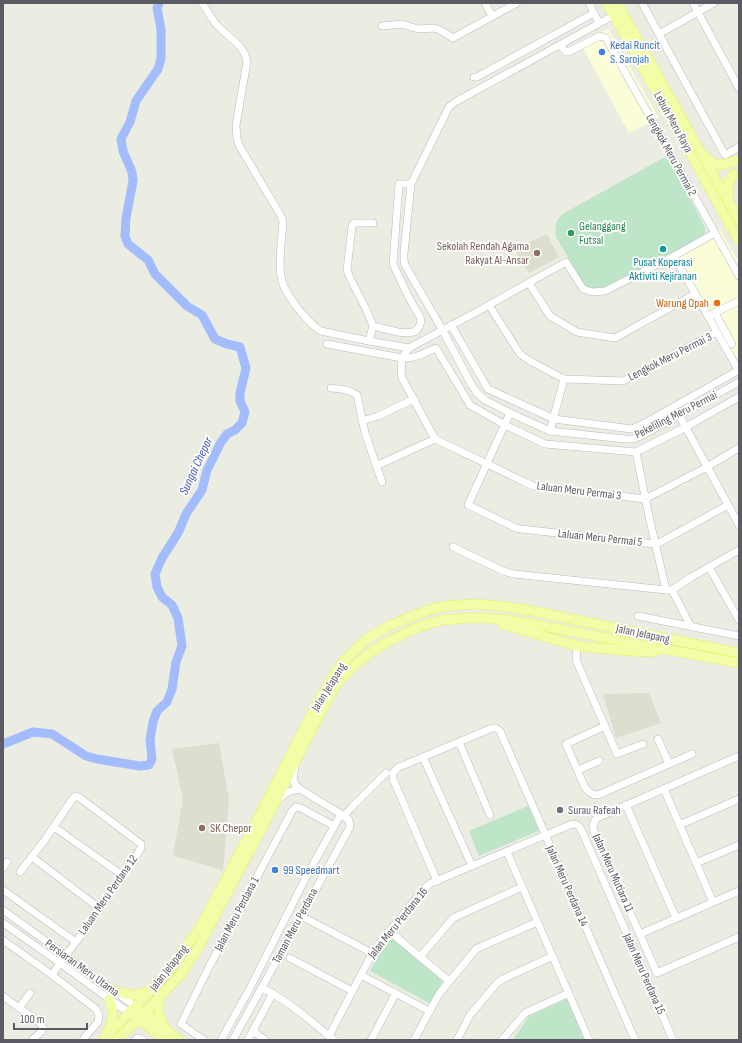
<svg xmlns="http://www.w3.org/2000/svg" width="742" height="1043" font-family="'Sofia Sans Condensed',sans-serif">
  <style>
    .commercial { fill: #fbfdd7 }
    .education { fill: #ddddd0 }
    .green { fill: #bfe5c9 }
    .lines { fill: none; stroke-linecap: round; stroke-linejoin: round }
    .river { stroke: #a2bcfd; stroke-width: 9 }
    .minor-casing { stroke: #babac1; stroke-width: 8 }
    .major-casing { stroke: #eeef5a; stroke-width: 10 }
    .minor { stroke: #fff; stroke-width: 7 }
    .major { stroke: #f3fda7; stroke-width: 9 }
    .shop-dot { fill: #3f7fe0; stroke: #fff; stroke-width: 1.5 }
    .leisure-dot { fill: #2e9e5b; stroke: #fff; stroke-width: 1.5 }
    .culture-dot { fill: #0f9aa8; stroke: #fff; stroke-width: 1.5 }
    .education-dot { fill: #8d6e63; stroke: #fff; stroke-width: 1.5 }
    .food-dot { fill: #e8710a; stroke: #fff; stroke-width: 1.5 }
    .worship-dot { fill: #6b7280; stroke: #fff; stroke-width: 1.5 }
    .labels { text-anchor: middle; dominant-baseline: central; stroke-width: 3.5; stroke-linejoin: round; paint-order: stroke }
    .shop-label { font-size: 12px; fill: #366cbe; stroke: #fff; text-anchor: start }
    .street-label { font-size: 12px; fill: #5b5c63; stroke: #fff }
    .leisure-label { font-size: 12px; fill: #27864d; stroke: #fff; text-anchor: start }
    .education-label { font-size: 12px; fill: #785e54; stroke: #fff; text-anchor: end }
    .culture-label { font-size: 12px; fill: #0d838f; stroke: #fff }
    .food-label { font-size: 12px; fill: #c56008; stroke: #fff; text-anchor: end }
    .worship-label { font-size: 12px; fill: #5b616d; stroke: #fff; text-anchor: start }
    .water-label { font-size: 13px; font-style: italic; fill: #455ec0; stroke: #fff }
  </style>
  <rect width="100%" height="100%" fill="#ecede2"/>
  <g class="commercial">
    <polygon points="608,29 659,118 629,133 580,43"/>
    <polygon points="720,230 739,262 739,370 674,257"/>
  </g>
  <g class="education">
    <polygon points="547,234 559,257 529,273 514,249"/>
    <polygon points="649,693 661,723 616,738 603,694"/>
    <polygon points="219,743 229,799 223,870 173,856 183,798 172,749"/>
  </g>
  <g class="green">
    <path d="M 663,158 L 669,159 L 705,227 L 705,232 L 703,236 L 607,289 L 600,290 L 586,288 L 556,237 C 554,225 556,219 566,212 Z"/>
    <polygon points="530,805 541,830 479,856 469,831"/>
    <polygon points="394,934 444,980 429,1003 370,971 380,953"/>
    <polygon points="569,998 587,1040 513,1040 529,1016"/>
  </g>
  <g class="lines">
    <polyline class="river" points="3,744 33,732 52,734 86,756 97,759 140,766 149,765 152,759 150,740 153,722 157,711 167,702 172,689 176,662 182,646 178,618 172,605 162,597 157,587 155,574 162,558 178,533 186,514 202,490 207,470 221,442 227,434 235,430 242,423 245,412 240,401 240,393 246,368 240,347 227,344 215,339 202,315 187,306 155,274 148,260 128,244 125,236 126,218 133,181 132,172 123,151 121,139 130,122 136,101 158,69 161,59 161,29 157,8 159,3"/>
    <g class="minor-casing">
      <g id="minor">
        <path d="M 202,3 C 207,9 210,17 216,24 C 226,36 245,45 247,62 L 236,125 L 237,139 L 240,147 L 281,216 L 283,222 C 282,240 277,267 283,284 C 286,293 293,302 299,310 C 306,318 312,326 321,331 L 369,341 L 409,348"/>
        <polyline points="485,3 492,16"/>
        <polyline points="589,3 599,23"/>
        <polyline points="642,3 725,155 739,147"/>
        <polyline points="693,3 739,88"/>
        <polyline points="618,13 457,101 450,106 446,113 411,184 404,253 404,260 405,265 442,329 471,384 477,393 485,400 510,413 550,431 625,439 633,439 641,436 739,382"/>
        <polyline points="382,26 402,24 418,29 434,28 440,30 453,38 517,3"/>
        <polyline points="659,34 714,3"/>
        <polyline points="560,45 566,52 568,52 600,36 606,38 739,276"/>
        <polyline points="474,77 477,77 594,13"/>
        <polyline points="715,233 674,256 605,291 592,292 583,289 566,262 471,315 409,348 402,358 401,372 402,378 435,439 533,486 645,499 707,467 739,448"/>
        <polyline points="674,256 739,371"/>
        <polyline points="529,283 550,316 577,332 615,338 695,294"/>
        <polyline points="489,305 520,354 530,361 564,379 623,381 717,332"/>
        <polyline points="715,313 732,344"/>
        <polyline points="712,314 739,301"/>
        <polyline points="451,325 488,389 554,419 632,429 645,423 739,370"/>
        <polyline points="373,326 398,332 407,333 413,332 417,330 420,325 421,321 420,317 408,296 393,264 399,184 411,184"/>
        <polyline points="369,341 373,326 366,309 351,280 347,270 352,226 354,223 373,223"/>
        <path d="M 327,344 L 402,358 C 415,359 424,353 436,348 L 470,405 L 505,425 L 545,444 L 636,452 L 686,427 L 739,397"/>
        <path d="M 331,388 C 340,389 349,389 357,395 L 365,433 L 382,482"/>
        <polyline points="510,413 468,505 516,528 521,529 655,544 659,543 728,505"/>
        <polyline points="679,415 739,525"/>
        <polyline points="362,421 378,416 414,399"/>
        <polyline points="550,431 564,379"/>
        <polyline points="636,452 650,521 666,590"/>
        <polyline points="376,466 435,439"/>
        <polyline points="453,547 503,571 514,574 666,590 672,590 691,627"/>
        <polyline points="709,567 739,620"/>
        <polyline points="672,590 690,578 739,550"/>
        <polyline points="638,616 739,636"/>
        <polyline points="577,646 576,660 617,754 643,744"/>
        <path d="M 605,726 L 566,744 L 585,788 C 589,792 592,795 598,795 L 692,754"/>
        <polyline points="658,739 669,764"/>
        <polyline points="459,742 490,815"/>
        <path d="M 739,756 L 597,818 C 593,822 592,826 594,831 L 657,973 L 739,937"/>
        <polyline points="423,757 472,866"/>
        <polyline points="578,770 599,761"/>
        <polyline points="664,789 713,902"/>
        <path d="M 278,800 C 285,792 290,791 300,789"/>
        <polyline points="626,805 676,918"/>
        <polyline points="344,816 351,808 386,773"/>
        <polyline points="679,825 739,799"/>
        <polyline points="54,827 122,875"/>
        <polyline points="507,852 589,1040"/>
        <polyline points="32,857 99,908"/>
        <polyline points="696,863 739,845"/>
        <polyline points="3,868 7,862"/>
        <polyline points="20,872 44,841 73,798 76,796 80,798 141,844 141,848 134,859 76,942 60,963 52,975"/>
        <polyline points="437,881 393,779 393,773 397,768 492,728 496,728 500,731 635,1040"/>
        <polyline points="3,890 76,942"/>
        <polyline points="3,910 136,1007"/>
        <polyline points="301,916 372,953"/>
        <polyline points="3,923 60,963 109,999 130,1013"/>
        <polyline points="389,931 449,981"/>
        <polyline points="640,934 739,891"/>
        <polyline points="3,940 52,975 96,1009 99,1015 98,1022 84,1038"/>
        <polyline points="420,957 453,918 522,887"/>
        <polyline points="290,958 352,991"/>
        <polyline points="361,975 429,1011"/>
        <path d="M 262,988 C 287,1000 312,1022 334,1040"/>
        <polyline points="3,996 40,1023 43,1027 42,1031 32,1040"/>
        <polyline points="19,1008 30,993"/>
        <polyline points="253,1031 265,1040"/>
        <path d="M 329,1036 L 374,950 L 426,887 L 431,883 L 572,824 C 577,824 579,825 581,829 L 673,1040"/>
        <polyline points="135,1040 137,1038 141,1039 143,1040"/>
        <polyline points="204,1040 181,1024 209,967 292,811 296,807 301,808 334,826"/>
        <polyline points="221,1040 249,990 305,879 341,814"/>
        <path d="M 233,1040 L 350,827 L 349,820 L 344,816 L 300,789 C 291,781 293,778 295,766"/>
        <polyline points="248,1040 273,993"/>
        <polyline points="371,1040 396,993"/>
        <polyline points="414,1040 439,994 476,949 537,922"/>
        <polyline points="457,1040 470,1015 497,983 503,979 553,956"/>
        <polyline points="502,1040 525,1013 569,993"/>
      </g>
    </g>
    <g class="major-casing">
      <g id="major">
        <polyline points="607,3 739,241"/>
        <polyline points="617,3 739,221"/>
        <path d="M 705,156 C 717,171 724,163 739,160"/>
        <path d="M 729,199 C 726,189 729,182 733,174"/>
        <polyline points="502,624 577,646 630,651 654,652"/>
        <path d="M 110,989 C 125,994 134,999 149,990"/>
        <path d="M 160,995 C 158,1008 158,1017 165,1028"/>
        <polyline points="140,1010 179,1040"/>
        <polyline points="135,1016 165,1040"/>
        <path d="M 107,1034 C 113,1019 116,1014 109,999"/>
        <polyline points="103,1040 170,970 202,924 258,818 319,700 331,679 343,662 358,647 371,636 389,626 405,619 438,607 456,605 477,604 501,606 532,611 739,653"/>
        <polyline points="116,1040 139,1019 181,974 198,948 275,803 297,758 330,695 338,683 349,670 371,652 385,643 409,631 428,624 442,620 470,618 486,618 510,620 739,663"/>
      </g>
    </g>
    <use href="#minor" class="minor"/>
    <use href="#major" class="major"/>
  </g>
  <g class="shop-dot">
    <circle cx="602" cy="52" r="4"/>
    <circle cx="275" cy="870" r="4"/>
  </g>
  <circle class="leisure-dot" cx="571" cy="233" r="4"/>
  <circle class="culture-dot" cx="663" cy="249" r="4"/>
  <g class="education-dot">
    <circle cx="537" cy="253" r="4"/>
    <circle cx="202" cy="828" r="4"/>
  </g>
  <circle class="food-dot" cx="717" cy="303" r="4"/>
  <circle class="worship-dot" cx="560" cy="810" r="4"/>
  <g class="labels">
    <g class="shop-label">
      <text x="610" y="45">Kedai Runcit<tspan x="610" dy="14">S. Sarojah</tspan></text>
      <text x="283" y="870">99 Speedmart</text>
    </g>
    <g class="street-label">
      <text transform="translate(673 122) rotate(61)">Lebuh Meru Raya</text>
      <text transform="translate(671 155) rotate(61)">Lengkok Meru Permai 2</text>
      <text transform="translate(670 357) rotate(-27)">Lengkok Meru Permai 3</text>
      <text transform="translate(676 415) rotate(-27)">Pekeliling Meru Permai</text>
      <text transform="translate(579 491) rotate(7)">Laluan Meru Permai 3</text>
      <text transform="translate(600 538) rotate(6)">Laluan Meru Permai 5</text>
      <text transform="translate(643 634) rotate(12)">Jalan Jelapang</text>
      <text transform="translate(329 687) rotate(-58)">Jalan Jelapang</text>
      <text transform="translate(613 873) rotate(66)">Jalan Meru Mutiara 11</text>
      <text transform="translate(567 886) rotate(66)">Jalan Meru Perdana 14</text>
      <text transform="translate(108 895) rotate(-55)">Laluan Meru Perdana 12</text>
      <text transform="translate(237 914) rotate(-62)">Jalan Meru Perdana 1</text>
      <text transform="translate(398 923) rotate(-51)">Jalan Meru Perdana 16</text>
      <text transform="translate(295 926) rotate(-62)">Taman Meru Perdana</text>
      <text transform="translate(82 968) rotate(36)">Persiaran Meru Utama</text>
      <text transform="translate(169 968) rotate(-52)">Jalan Jelapang</text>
      <text transform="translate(644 974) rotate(66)">Jalan Meru Perdana 15</text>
    </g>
    <g class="leisure-label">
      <text x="579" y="226">Gelanggang<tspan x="579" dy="14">Futsal</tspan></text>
    </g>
    <g class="education-label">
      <text x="529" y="246">Sekolah Rendah Agama<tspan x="529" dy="14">Rakyat Al-Ansar</tspan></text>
      <text x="210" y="828" text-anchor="start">SK Chepor</text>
    </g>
    <g class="culture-label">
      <text x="663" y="262">Pusat Koperasi<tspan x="663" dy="14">Aktiviti Kejiranan</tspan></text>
    </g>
    <g class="food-label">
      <text x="709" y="303">Warung Opah</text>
    </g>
    <g class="worship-label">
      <text x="568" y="810">Surau Rafeah</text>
    </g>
    <g class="water-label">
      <text transform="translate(196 466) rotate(-65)">Sungai Chepor</text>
    </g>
  </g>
  <rect width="742" height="1043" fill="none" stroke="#5b5c63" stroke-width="8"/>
  <path d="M14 1023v6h73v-6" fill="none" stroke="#5b5c63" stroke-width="2"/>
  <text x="20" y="1023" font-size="12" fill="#5b5c63" stroke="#ffffff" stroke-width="3" paint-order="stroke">100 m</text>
</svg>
